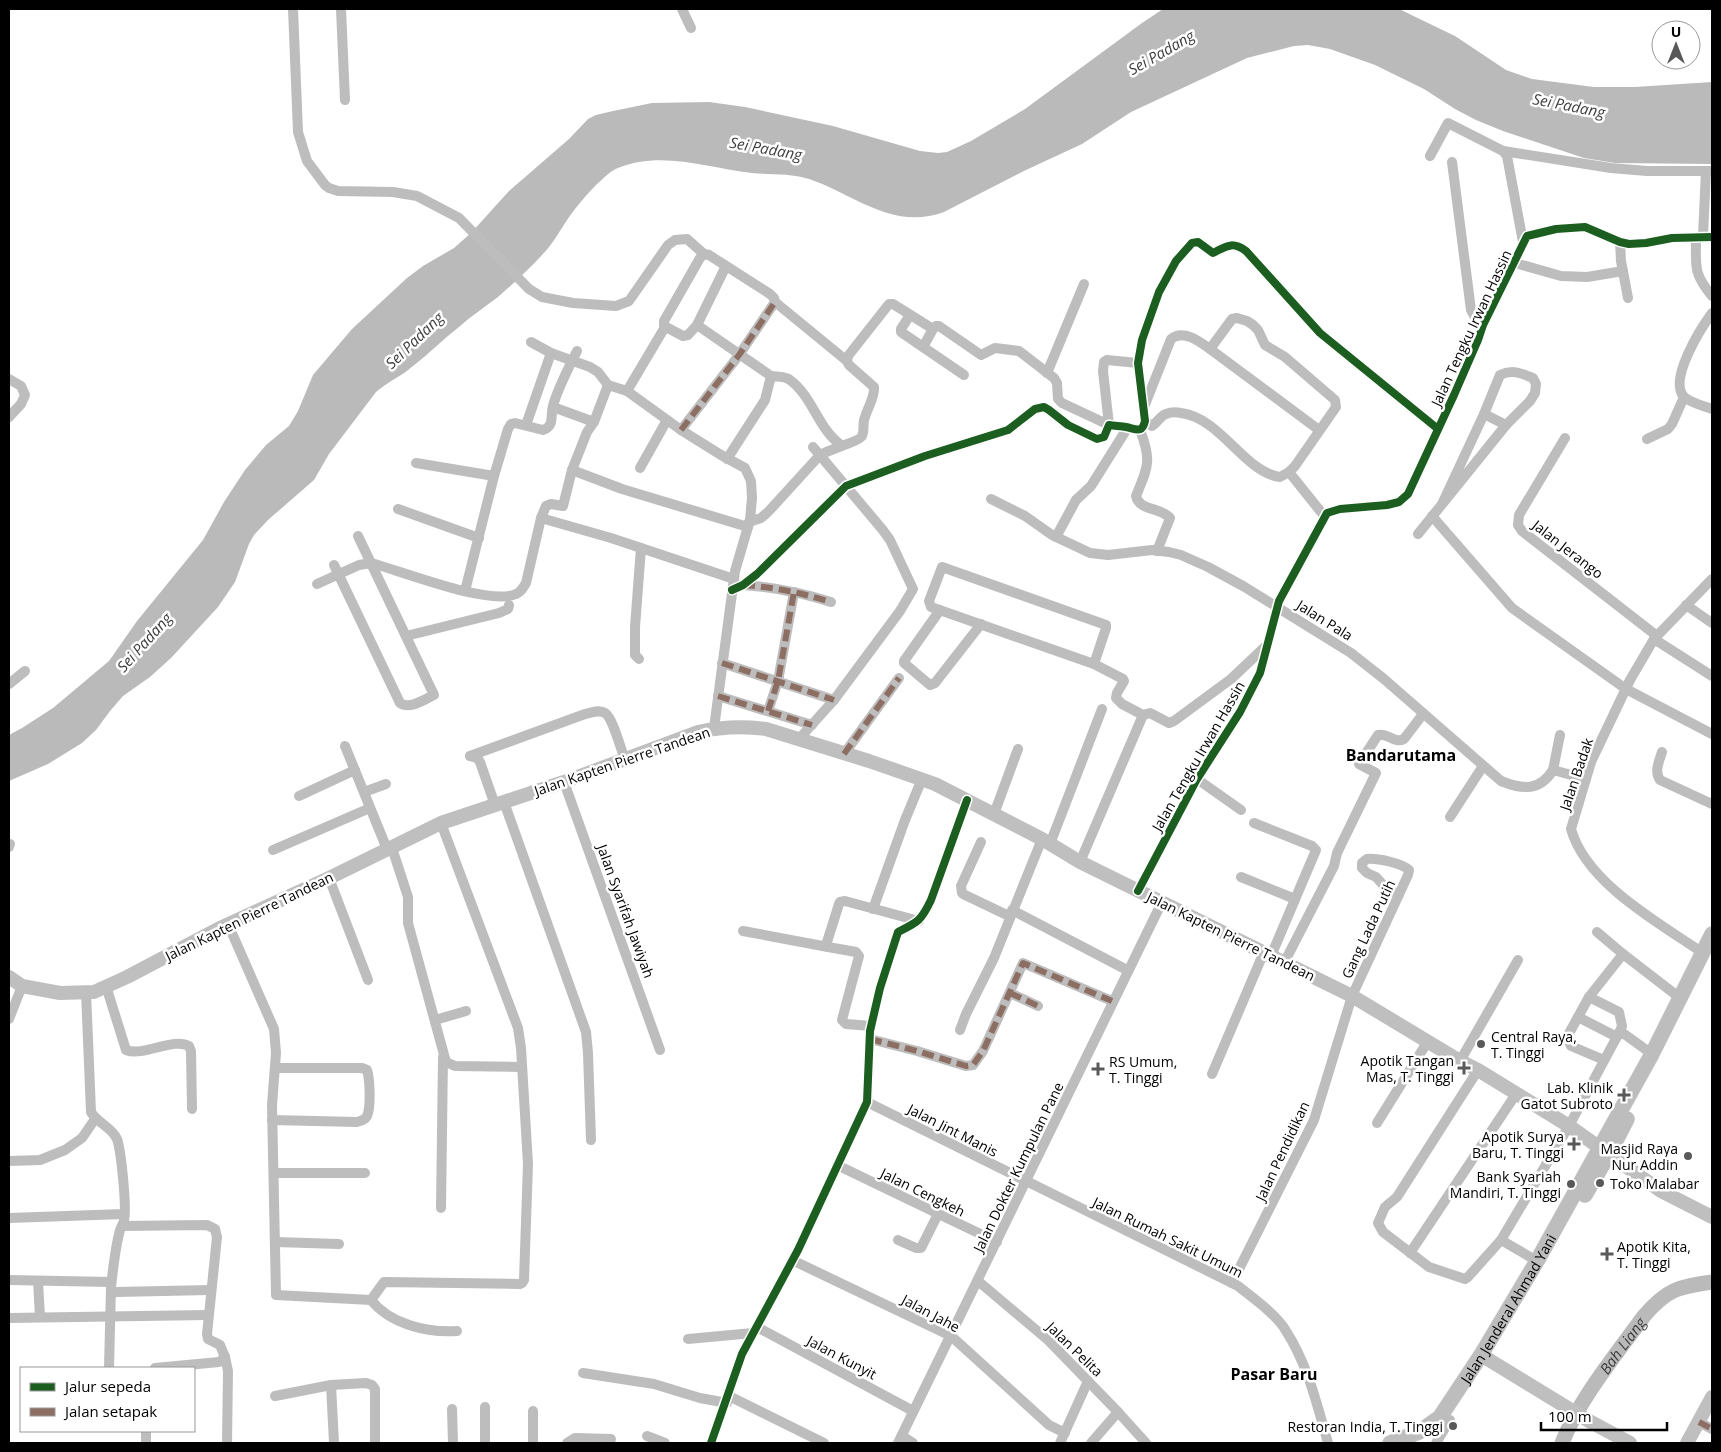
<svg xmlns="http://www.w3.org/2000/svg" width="1721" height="1452" font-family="'Open Sans',sans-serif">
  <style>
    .water { fill: #bababa }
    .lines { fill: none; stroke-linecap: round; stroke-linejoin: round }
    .river { stroke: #bababa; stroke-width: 15 }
    .primary-casing { stroke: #dbdbdb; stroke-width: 16 }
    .street { stroke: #bdbdbd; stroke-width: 10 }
    .secondary { stroke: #bfbfbf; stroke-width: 14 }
    .primary { stroke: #bdbdbd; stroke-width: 15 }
    .quiet { stroke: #8d6e63; stroke-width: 6; stroke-dasharray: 12 6; stroke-linecap: butt }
    .cycleway-casing { stroke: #fff; stroke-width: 11 }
    .cycleway { stroke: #1b5e20; stroke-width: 8 }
    .poi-dot { fill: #595959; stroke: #fff; stroke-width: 2 }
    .labels { text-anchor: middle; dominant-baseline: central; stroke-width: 5; stroke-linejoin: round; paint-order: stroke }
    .street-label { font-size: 14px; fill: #000; stroke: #fff }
    .poi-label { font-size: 14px; fill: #000; stroke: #fff; text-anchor: end }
    .water-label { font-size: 15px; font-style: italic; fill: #3d3d3d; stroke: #fff }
    .quarter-label { font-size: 16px; font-weight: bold; fill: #000; stroke: #fff }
  </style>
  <rect width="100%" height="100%" fill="#fff"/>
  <path class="water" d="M 1163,9 L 1399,9 L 1455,36 L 1506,70 L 1532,79 L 1594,87 L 1635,87 L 1712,82 L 1712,164 L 1615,163 L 1584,158 L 1503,131 L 1476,120 L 1455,109 L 1424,89 L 1375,65 L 1330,49 L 1308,45 L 1294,46 L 1247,58 L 1131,112 L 1082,144 L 1026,170 L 944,212 C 892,231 854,194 809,179 C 791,173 771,175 752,173 C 709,168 661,150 618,168 C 610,171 604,178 597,184 C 589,192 582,200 575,209 C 563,224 555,242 542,255 C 528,270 513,284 498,297 C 485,307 471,316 459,327 C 443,339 429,354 413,366 C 402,376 387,382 376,392 L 329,454 L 314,480 L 268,520 L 254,535 L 249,544 L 235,582 L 218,607 L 171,658 L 150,677 L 123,696 L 110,711 L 96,730 L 82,743 L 48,764 L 9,781 L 9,735 L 22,728 L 53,708 L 109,661 L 137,621 L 203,540 L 224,502 L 245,470 L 266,445 L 289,426 L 298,411 L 313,375 L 352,329 L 407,278 L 423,266 L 454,248 L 471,233 L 509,191 L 569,139 L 588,119 L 596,115 L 613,111 L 652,103 L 709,102 L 745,107 L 833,126 L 920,151 L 938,153 L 947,152 L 971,141 L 1025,109 L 1142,23 Z"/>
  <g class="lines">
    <path class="river" id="s1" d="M 1562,1443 C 1580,1398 1615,1356 1644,1316 C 1667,1289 1678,1287 1712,1282"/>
    <g class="primary-casing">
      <g id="primary">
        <polyline points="1585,1195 1609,1154 1627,1119"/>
        <path id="s2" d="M 1390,1443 L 1419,1432 L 1440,1417 L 1481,1355 L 1537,1261 L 1652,1054 L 1712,934"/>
      </g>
    </g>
    <g class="street">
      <polyline points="293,9 298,132 307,161 325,185 329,188 338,191 393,192 417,196 459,218 529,289 542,297 573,303 616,306 629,301 668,245 675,240 687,239 704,254"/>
      <polyline points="341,9 345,100"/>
      <polyline points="682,9 691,28"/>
      <polyline points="1503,151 1611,168 1647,171 1712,171"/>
      <polyline points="1430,156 1448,123 1503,151 1507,156 1523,242"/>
      <polyline points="1452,162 1471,310 1476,319 1483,325"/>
      <polyline points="1703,236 1706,171"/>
      <path d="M 1696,238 C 1696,267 1693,273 1712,296"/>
      <polyline points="1620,242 1621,261 1628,298"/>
      <polyline points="1515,263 1561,276 1587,277 1623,271"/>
      <polyline points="726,266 697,325 688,335 683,336 664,326 664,321 700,258 704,254 709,255 770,294 774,298 775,302 847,361"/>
      <path d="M 1712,313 C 1701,328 1668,380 1684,397 C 1691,403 1704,406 1712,409"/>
      <polyline points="910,315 901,329 901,332 964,375"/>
      <path d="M 697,325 L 771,376 C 777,377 785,376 790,380 C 813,397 818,429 841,445"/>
      <polyline points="531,342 551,353 590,367 598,372 608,385 627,391 681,430 721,455 745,468 751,481 752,498 750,520 735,571 714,728"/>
      <polyline points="923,347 933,329"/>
      <polyline points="1047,373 1084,284"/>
      <polyline points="9,379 21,386 25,395 21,404 9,417"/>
      <polyline points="627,391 665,327"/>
      <polyline points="553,407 594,422"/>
      <path d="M 1144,407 L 1171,339 C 1183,329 1199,341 1210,349 L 1319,430"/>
      <polyline points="1484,414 1506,425"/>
      <path d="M 1145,421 L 1152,426 C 1157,423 1160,416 1166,414 C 1171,412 1176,412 1181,413 C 1221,418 1244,472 1280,477 L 1289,472 L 1295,466 L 1336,407 L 1335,400 L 1285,357 L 1265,345 L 1258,330 L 1253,325 L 1247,321 L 1237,318 L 1232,319 L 1210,349"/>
      <polyline points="526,425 551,353"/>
      <polyline points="681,430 739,355 775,302"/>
      <path d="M 1140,430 C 1152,461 1148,467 1136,496 C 1139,511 1161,507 1170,518 L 1157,551"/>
      <polyline points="1565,438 1519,515 1518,525 1522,531 1657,636"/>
      <polyline points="1647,439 1668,429 1672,424 1684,397"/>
      <polyline points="727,459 765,400 771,376"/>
      <polyline points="416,463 494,476"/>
      <polyline points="640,468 667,420"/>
      <polyline points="572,470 622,489 748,527"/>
      <polyline points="1289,472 1325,517"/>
      <path d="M 991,499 L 1025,516 L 1052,535 L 1090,553 L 1108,555 L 1152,550 L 1169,552 L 1181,555 L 1208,567 L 1243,586 L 1351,653 L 1384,679 L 1501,781 C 1523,790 1540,791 1553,770 L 1586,779"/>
      <polyline points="398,509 479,538"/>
      <polyline points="1432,516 1512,608 1626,689 1712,734"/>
      <polyline points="541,518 611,538 734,579"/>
      <path d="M 749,522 L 761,518 L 768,512 L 820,455 C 830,449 860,441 862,436 C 865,430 862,423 865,417 C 868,407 875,397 874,387 L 849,365 L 847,361 L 848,356 L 889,304 L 893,304 L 933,329 L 936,326 L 939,326 L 981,355 L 995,348 L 1019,351 L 1054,378 L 1057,383 L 1058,399 L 1062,403 L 1109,425 L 1103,371 L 1104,362 L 1107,360 L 1138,363"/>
      <path d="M 1418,534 L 1506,425 L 1530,401 L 1535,393 L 1536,384 L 1533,378 C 1521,373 1512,369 1500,375 L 1484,414 L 1442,504"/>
      <polyline points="1056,537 1076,500 1091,486 1128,427"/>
      <path d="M 334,565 L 400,703 C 410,710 425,699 434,695 L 358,536"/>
      <path d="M 317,584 L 359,565 L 371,563 C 402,571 488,606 516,594 C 521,592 523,588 526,583 L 541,518 L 546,506 L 551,504 L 563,506 L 572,470 L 587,432 L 594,422 L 608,385"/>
      <path d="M 743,585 C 773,587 802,593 831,602"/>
      <path d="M 732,590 L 743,585 L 757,574 L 846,486 L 925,456 L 1008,430 L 1035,409 L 1044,407 L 1049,410 L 1068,425 L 1097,439 L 1104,437 L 1109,425 C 1115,426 1121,426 1126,427 C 1136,429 1142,434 1145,421 L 1138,363 L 1142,340 L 1159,292 L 1176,261 L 1192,243 L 1198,242 L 1213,253 C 1227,246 1232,241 1246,251 L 1320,333 L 1438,429"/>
      <path d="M 465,591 L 494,476 L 508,429 L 511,424 L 515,423 L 543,430 C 555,426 550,416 553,406 C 557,390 569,367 577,351"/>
      <polyline points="1686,605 1712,623"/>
      <polyline points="940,610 904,661 904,663 930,685 935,683 981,624"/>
      <polyline points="406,636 499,613 508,609 509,605"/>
      <polyline points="1654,639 1712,676"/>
      <polyline points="639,659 635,655 635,627 641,548"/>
      <polyline points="722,663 834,700"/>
      <polyline points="1094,664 1106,628 1106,625 942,567 929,601 931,607 1094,664 1123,679 1124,681 1117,693 1116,698 1122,704 1143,715 1150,713 1169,723 1174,721 1231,679 1267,645"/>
      <polyline points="9,684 25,671"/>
      <polyline points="718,696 812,725"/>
      <polyline points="768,711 778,681 794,592"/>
      <polyline points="798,740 834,700 900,611 913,589 890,540 882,529 813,447"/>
      <polyline points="345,746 387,849"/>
      <path d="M 1662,752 C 1659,762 1654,771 1660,780 L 1712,804"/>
      <polyline points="844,754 899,678"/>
      <path d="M 470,756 L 585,714 C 591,713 599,709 605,713 C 613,718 621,750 625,760"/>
      <polyline points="470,756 477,758 480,762 495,805"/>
      <polyline points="1553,770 1560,735"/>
      <polyline points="1197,779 1241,810"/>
      <polyline points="564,782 660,1050"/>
      <polyline points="364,792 386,784"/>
      <polyline points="299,796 355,770"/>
      <polyline points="504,802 586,1032 588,1053 591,1140"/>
      <polyline points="994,814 1018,749"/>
      <polyline points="1450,817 1483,766"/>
      <polyline points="1254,823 1312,846 1316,850 1271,956"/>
      <polyline points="981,842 961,886 962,893 965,895 1009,916"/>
      <polyline points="1050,844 1102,709"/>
      <polyline points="9,847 10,844"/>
      <polyline points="392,848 408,897 408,923 446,1062 455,1066 522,1067"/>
      <polyline points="273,850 370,808"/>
      <polyline points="1080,862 1143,715"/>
      <polyline points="1241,877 1295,899"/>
      <polyline points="329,878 368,980"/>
      <polyline points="1138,891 1197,779 1240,712 1260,673 1279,601 1327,513 1340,509 1387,505 1399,502 1408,494 1454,395 1478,340 1483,325 1527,236 1556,229 1585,227 1620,242 1629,244 1646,243 1672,238 1712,237"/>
      <polyline points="873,909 905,820 922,779"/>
      <polyline points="1012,910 1127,970"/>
      <path d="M 228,924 L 274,1029 L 276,1053 L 272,1105 L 276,1295 L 371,1300 C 390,1324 427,1333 457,1331"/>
      <polyline points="743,931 828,947"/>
      <polyline points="1597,932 1623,954"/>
      <path d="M 1703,953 C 1659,923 1586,883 1571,829 L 1591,762 L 1630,680 L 1654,639 L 1712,579"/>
      <path d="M 1284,963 L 1334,866 L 1337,853 L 1376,773 L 1359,764 L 1378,735 C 1389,733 1394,744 1404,739 L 1423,714"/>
      <path d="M 106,986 L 126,1050 C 144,1057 173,1037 189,1046 L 191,1051 L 192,1109"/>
      <path d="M 86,992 L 91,1112 C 97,1123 112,1127 117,1139 C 121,1150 127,1208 124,1220 C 124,1223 121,1227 120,1230 C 115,1248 113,1269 111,1287 L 112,1291 L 116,1292 L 210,1290"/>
      <polyline points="1010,993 1038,1006"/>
      <polyline points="1589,997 1623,954 1680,998"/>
      <polyline points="1578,1017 1617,1037"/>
      <polyline points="9,1019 22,986"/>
      <polyline points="435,1020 466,1011"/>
      <polyline points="871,1026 846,1024 842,1020 859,956 856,952 828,947 827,942 839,904 840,902 845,901 919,921"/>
      <polyline points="960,1030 966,1014 994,958 1042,839"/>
      <polyline points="870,1039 917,1051 966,1066 973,1065 983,1051 1023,963 1112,1001"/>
      <polyline points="1604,1060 1571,1046 1567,1037 1589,997 1619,1012 1622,1026 1620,1031"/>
      <polyline points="1460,1061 1518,960"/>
      <polyline points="1478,1070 1397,1197 1385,1207 1378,1223 1383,1232 1429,1267 1465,1279 1468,1277 1501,1240 1569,1126 1620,1031 1652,1054"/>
      <polyline points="1212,1074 1264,952"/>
      <path d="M 867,1102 L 1238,1286 C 1253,1298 1277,1315 1286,1331 C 1308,1365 1317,1405 1328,1443"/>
      <path d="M 272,1120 L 357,1122 C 361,1121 365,1120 367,1116 C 371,1108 370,1079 367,1070 L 362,1068 L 275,1068"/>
      <polyline points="1377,1123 1428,1041"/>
      <polyline points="9,1161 40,1160 65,1150 82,1138 95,1119"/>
      <polyline points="837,1165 997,1242"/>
      <polyline points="274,1173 365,1173"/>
      <polyline points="441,1208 443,1057"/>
      <polyline points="9,1218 124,1214"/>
      <polyline points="122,1226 207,1225 215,1229 217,1237 207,1334 208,1339 220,1345 225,1357 219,1362 155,1368"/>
      <polyline points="898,1240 916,1248 921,1248 938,1214"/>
      <polyline points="1501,1240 1537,1261"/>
      <polyline points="275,1242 339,1244"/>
      <polyline points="1410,1253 1516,1094"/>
      <polyline points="792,1260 951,1336 1049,1425 1065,1433"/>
      <polyline points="9,1280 111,1282"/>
      <polyline points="38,1281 40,1317"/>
      <polyline points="978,1281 1048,1340 1118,1412 1146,1443"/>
      <path d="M 1232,1283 L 1314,1120 L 1352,996 L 1408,875 L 1409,870 C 1402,863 1377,858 1367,859 L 1362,863 L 1362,868 L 1367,873 L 1376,877 L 1385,887 L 1399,895"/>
      <polyline points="371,1300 384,1282 520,1284 522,1283 524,1280 528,1164 521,1048 518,1028 441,823"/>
      <polyline points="9,1318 208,1315"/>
      <polyline points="757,1327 913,1411"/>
      <polyline points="688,1339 753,1333"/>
      <polyline points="225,1357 228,1371 227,1443"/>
      <polyline points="109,1368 111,1287"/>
      <polyline points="583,1373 654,1384 700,1398 727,1403"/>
      <polyline points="331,1385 334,1443"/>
      <polyline points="275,1396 331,1385 366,1383 372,1385 375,1389 375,1443"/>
      <polyline points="729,1396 824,1443"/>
      <polyline points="485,1407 485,1443"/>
      <polyline points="452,1409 453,1443"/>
      <polyline points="1699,1422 1712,1429"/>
      <polyline points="647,1436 665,1443"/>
      <polyline points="902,1436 913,1443"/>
      <polyline points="146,1443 146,1431"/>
      <polyline points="533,1443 533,1411"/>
      <polyline points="567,1443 575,1438 611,1439"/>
      <path d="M 711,1443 L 742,1354 L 798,1250 L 867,1102 L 870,1031 L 880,988 L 898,932 C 918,922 921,921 931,900 L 967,800"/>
      <polyline points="898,1443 1162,902"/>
      <polyline points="1060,1443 1088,1381"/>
      <polyline points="1091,1443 1118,1412"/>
      <polyline points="1436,1443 1450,1420"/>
    </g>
    <g class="secondary">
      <path d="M 9,977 L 22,986 L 60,993 L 94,992 L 127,977 L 222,927 L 329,878 L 441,823 L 564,782 L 698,732 C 720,727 744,726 766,729 L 869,761 L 935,784 L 1042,839 L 1080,862 L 1352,996 L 1460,1061 L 1478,1070 L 1569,1126 L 1661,1191 L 1712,1217"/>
      <polyline points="1481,1355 1589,1421 1630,1443"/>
      <polyline points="1687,1443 1712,1397"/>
    </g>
    <use href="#primary" class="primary"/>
    <g class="quiet">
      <polyline points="681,430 739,355 775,302"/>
      <path d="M 743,585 C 773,587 802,593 831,602"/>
      <polyline points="722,663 834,700"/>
      <polyline points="718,696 812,725"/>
      <polyline points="768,711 778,681 794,592"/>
      <polyline points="844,754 899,678"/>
      <polyline points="1010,993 1038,1006"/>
      <polyline points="870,1039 917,1051 966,1066 973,1065 983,1051 1023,963 1112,1001"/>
      <polyline points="1699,1422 1712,1429"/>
    </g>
    <g class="cycleway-casing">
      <g id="cycleway">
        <path d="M 732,590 L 743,585 L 757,574 L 846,486 L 925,456 L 1008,430 L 1035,409 L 1044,407 L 1049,410 L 1068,425 L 1097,439 L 1104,437 L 1109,425 C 1115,426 1121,426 1126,427 C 1136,429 1142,434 1145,421 L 1138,363 L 1142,340 L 1159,292 L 1176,261 L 1192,243 L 1198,242 L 1213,253 C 1227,246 1232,241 1246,251 L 1320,333 L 1438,429"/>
        <polyline points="1138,891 1197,779 1240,712 1260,673 1279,601 1327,513 1340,509 1387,505 1399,502 1408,494 1454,395 1478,340 1483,325 1527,236 1556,229 1585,227 1620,242 1629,244 1646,243 1672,238 1712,237"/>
        <path d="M 711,1443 L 742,1354 L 798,1250 L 867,1102 L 870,1031 L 880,988 L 898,932 C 918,922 921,921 931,900 L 967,800"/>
      </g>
    </g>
    <use href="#cycleway" class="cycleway"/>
  </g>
  <g class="poi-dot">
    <circle cx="1481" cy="1044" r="5"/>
    <path d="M1461.5 1060.5h5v5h5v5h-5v5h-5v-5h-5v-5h5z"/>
    <path d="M1095.5 1061.5h5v5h5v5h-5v5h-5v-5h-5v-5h5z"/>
    <path d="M1621.5 1087.5h5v5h5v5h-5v5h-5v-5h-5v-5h5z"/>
    <path d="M1571.5 1136.5h5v5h5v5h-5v5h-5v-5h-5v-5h5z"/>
    <circle cx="1688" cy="1156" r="5"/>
    <circle cx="1600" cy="1183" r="5"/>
    <circle cx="1571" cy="1184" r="5"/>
    <path d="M1604.5 1246.5h5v5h5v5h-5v5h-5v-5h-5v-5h5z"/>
    <circle cx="1453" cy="1426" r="5"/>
  </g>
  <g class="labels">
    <g class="street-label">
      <text transform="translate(1471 328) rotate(-65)">Jalan Tengku Irwan Hassin</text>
      <text transform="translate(1568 549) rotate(38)">Jalan Jerango</text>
      <text transform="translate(1325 620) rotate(32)">Jalan Pala</text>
      <text transform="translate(1198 756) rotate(-60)">Jalan Tengku Irwan Hassin</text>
      <text transform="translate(622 761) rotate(-19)">Jalan Kapten Pierre Tandean</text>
      <text transform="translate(1576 774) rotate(-71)">Jalan Badak</text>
      <text transform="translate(626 911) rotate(70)">Jalan Syarifah Jawiyah</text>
      <text transform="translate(249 916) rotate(-26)">Jalan Kapten Pierre Tandean</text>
      <text transform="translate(1368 929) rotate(-65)">Gang Lada Putih</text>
      <text transform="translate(1231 936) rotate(26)">Jalan Kapten Pierre Tandean</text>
      <text transform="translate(953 1130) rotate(27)">Jalan Jint Manis</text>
      <text transform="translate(1282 1151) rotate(-65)">Jalan Pendidikan</text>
      <text transform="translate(1018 1167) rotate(-64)">Jalan Dokter Kumpulan Pane</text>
      <text transform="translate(923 1192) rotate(26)">Jalan Cengkeh</text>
      <text transform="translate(1168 1237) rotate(26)">Jalan Rumah Sakit Umum</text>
      <text stroke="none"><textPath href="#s2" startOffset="185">Jalan Jenderal Ahmad Yani</textPath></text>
      <text transform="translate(931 1313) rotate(28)">Jalan Jahe</text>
      <text transform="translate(1075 1349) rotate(44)">Jalan Pelita</text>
      <text transform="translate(842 1357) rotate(28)">Jalan Kunyit</text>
    </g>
    <g class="poi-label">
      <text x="1491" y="1036" text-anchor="start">Central Raya,<tspan x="1491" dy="16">T. Tinggi</tspan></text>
      <text x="1454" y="1060">Apotik Tangan<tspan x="1454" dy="16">Mas, T. Tinggi</tspan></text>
      <text x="1109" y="1061" text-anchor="start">RS Umum,<tspan x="1109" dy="16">T. Tinggi</tspan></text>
      <text x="1613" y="1087">Lab. Klinik<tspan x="1613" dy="16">Gatot Subroto</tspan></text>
      <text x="1564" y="1136">Apotik Surya<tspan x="1564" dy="16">Baru, T. Tinggi</tspan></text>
      <text x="1678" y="1148">Masjid Raya<tspan x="1678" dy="16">Nur Addin</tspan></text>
      <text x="1561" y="1176">Bank Syariah<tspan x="1561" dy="16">Mandiri, T. Tinggi</tspan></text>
      <text x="1610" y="1183" text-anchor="start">Toko Malabar</text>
      <text x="1617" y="1246" text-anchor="start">Apotik Kita,<tspan x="1617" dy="16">T. Tinggi</tspan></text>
      <text x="1443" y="1426">Restoran India, T. Tinggi</text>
    </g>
    <g class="water-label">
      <text transform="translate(1161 52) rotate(-30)">Sei Padang</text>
      <text transform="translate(1569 105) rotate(11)">Sei Padang</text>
      <text transform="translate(766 148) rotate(10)">Sei Padang</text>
      <text transform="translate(414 340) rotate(-44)">Sei Padang</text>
      <text transform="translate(144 642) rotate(-48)">Sei Padang</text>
      <text stroke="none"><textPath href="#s1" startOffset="115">Bah Liang</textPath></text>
    </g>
    <g class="quarter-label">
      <text x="1401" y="755">Bandarutama</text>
      <text x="1274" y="1374">Pasar Baru</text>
    </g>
  </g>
  <rect width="1721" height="1452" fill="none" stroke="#000000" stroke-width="20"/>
  <rect x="20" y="1367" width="175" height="65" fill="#ffffff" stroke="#999999"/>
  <rect x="30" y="1383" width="25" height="8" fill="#1b5e20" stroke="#999999"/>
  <text x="65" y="1392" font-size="15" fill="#000000">Jalur sepeda</text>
  <rect x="30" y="1408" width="25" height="8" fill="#8d6e63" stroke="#999999"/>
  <text x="65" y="1417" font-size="15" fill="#000000">Jalan setapak</text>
  <g transform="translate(1676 45)"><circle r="24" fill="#ffffff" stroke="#999999"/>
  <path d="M0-4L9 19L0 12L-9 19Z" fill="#595959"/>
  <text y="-8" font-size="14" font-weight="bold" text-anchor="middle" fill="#000000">U</text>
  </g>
  <path d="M1541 1422v8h126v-8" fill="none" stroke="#000000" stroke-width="2.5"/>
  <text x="1548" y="1422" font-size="15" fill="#000000" stroke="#ffffff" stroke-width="4" paint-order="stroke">100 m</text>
</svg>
